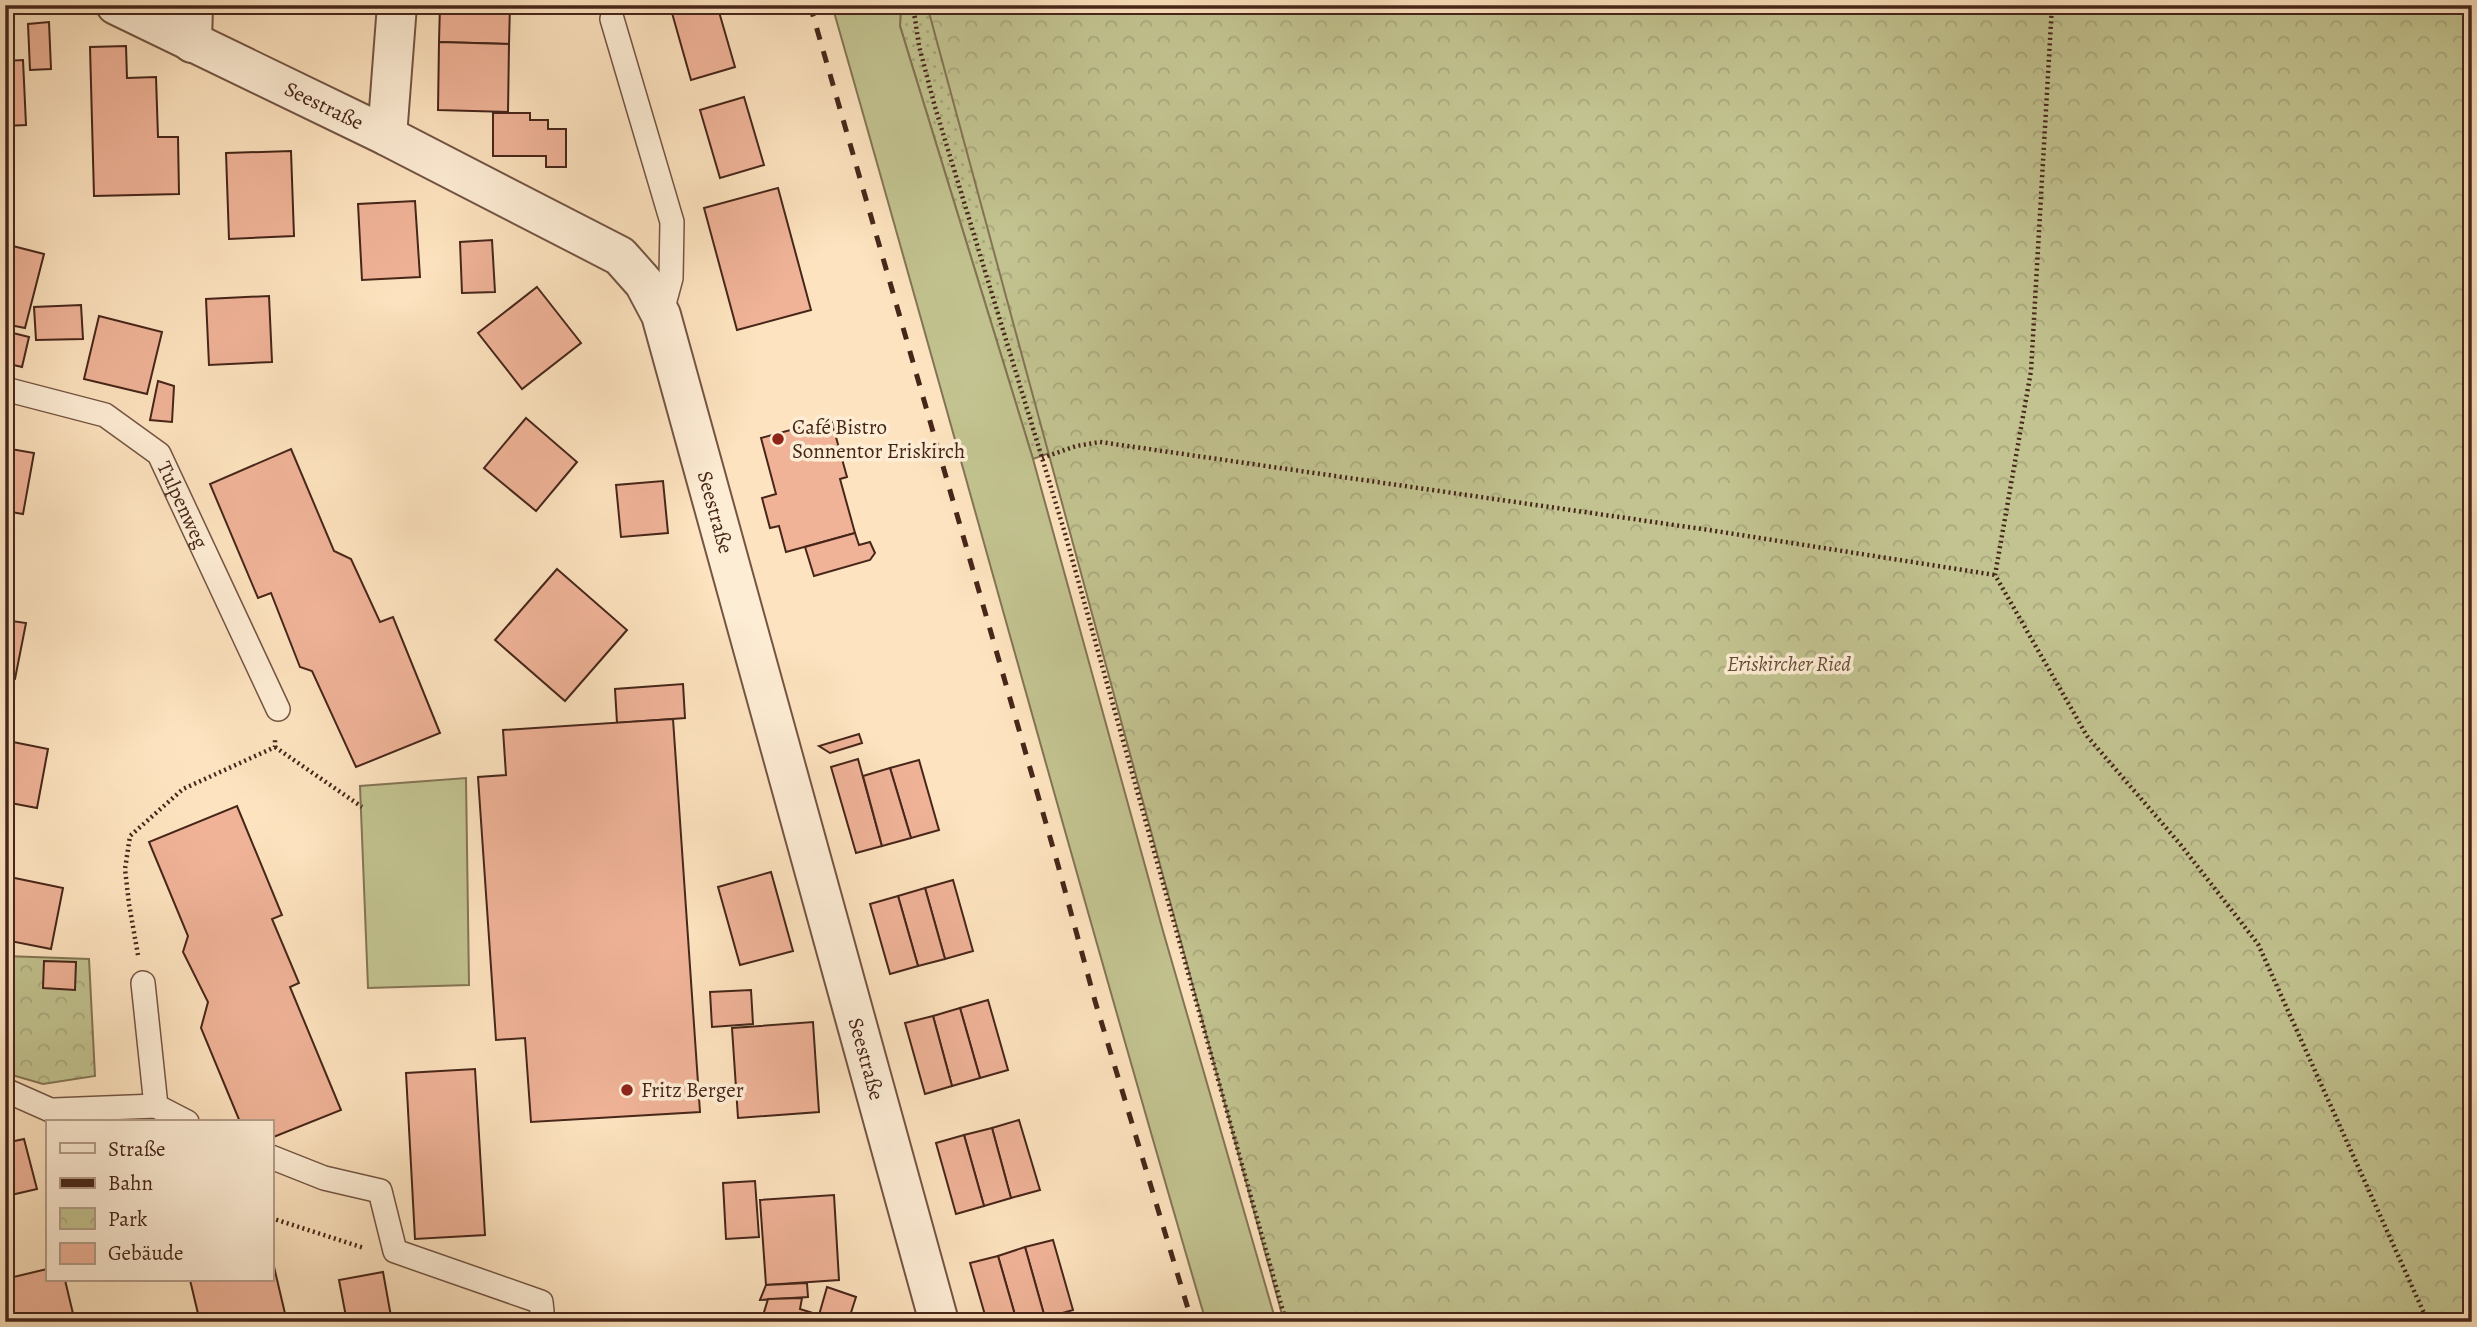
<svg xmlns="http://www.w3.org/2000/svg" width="2477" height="1327" font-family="Alegreya,serif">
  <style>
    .grass { fill: url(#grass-dots); stroke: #847455; stroke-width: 2 }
    .park { fill: url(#park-crowns); stroke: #847455; stroke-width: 2 }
    .garden { fill: #c2c390; stroke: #847455; stroke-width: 2 }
    .building { fill: #f0b398; stroke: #47261a; stroke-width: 2 }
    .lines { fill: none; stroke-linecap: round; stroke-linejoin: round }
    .lane-casing { stroke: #745543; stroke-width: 26 }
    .street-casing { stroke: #745543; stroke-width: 42 }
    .path { stroke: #47261a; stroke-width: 4.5; stroke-dasharray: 2 3.5; stroke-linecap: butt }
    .lane { stroke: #feedd5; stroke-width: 23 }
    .street { stroke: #feedd5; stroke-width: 38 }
    .rail { stroke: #47261a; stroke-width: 5; stroke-dasharray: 12 12; stroke-linecap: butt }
    .poi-dot { fill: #8f2418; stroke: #feedd5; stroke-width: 2.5 }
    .labels { text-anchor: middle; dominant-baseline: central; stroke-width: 7; stroke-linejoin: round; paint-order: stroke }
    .street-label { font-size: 21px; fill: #47261a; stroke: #feedd5 }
    .poi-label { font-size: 21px; fill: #47261a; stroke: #feedd5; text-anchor: start }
    .park-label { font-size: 21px; font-style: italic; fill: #664d38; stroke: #feedd5 }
  </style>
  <defs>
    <pattern id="grass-dots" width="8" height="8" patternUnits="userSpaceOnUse" patternTransform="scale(1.75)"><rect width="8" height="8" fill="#c2c390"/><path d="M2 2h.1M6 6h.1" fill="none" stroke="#a8a77c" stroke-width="1.8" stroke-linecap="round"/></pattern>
    <pattern id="park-crowns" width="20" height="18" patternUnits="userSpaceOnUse" patternTransform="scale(1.75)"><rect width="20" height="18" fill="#c2c390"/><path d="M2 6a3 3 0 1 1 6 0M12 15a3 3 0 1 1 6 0" fill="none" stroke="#a8a77c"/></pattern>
  </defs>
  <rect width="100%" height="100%" fill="#fde3bf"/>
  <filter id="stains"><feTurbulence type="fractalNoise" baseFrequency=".00286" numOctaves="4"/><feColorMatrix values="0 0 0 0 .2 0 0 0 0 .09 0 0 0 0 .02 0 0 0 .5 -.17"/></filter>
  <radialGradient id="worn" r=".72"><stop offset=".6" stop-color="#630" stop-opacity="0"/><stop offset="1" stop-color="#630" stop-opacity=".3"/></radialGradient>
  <polygon class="grass" points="901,5 1151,5 1077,443 1033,459 900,26"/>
  <g class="park">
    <polygon points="927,5 2472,5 2472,1322 1284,1322"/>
    <polygon points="5,956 89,959 95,1076 43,1084 5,1073"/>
  </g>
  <g class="garden">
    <path d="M 832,5 L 901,5 L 900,26 L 1033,459 L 1163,931 L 1276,1322 L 1206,1322 C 1077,884 958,444 832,5 Z"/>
    <polygon points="466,778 469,985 368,988 360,786"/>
  </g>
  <g class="building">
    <polygon points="440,5 510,5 509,44 439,42"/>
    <polygon points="701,5 717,5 735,67 691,80 672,13"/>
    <polygon points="49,22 51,69 30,70 28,24"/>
    <polygon points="439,42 509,44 508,112 438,110"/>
    <polygon points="126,46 127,78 156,77 158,137 178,137 179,194 94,196 90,47"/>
    <polygon points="23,60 26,125 5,126 5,61"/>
    <polygon points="744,97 764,165 720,178 700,110"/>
    <polygon points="493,113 530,113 530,120 548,120 548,129 566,129 566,167 546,167 546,156 493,156"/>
    <polygon points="291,151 294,236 229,239 226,153"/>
    <polygon points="778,188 811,310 737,330 704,208"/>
    <polygon points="415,201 420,277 362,280 358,204"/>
    <polygon points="492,240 495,292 462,293 460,242"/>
    <polygon points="5,244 44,254 25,328 5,324"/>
    <polygon points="537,287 581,343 522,389 478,333"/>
    <polygon points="269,296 272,362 209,365 206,299"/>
    <polygon points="81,305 83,339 36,340 34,307"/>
    <polygon points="99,316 162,332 147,394 84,379"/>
    <polygon points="5,331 29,337 22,367 5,363"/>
    <polygon points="158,381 174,386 172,422 150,420"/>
    <polygon points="526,418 577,462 536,511 484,468"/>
    <polygon points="831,419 847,477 840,479 855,533 786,552 779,526 770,528 762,498 776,494 761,438"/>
    <polygon points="5,448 34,453 23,514 5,511"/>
    <polygon points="291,449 334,551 351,559 380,622 393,617 440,733 356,767 312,671 300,667 271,593 258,598 210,484"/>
    <polygon points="663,481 668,533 621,537 616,485"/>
    <polygon points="855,533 859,545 870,542 875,553 870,560 814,576 805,547"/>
    <polygon points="557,569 627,630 565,701 495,640"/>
    <polygon points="5,620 26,623 15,679 5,678"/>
    <polygon points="683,684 685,718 617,723 615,689"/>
    <polygon points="673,719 700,1112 531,1122 525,1038 496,1040 478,777 506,775 503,730"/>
    <polygon points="859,734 862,743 830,753 819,746"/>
    <polygon points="8,741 48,749 37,808 5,802 5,754"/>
    <polygon points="858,759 882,846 856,853 831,767"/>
    <polygon points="919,760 939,830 911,838 890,768"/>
    <polygon points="890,768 911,838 882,846 863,776"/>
    <polygon points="237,806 282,915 272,919 299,983 290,987 341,1110 271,1138 271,1122 240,1122 201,1028 208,1002 183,952 188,936 149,842"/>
    <polygon points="771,872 793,951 740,965 718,887"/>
    <polygon points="5,876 63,888 51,949 5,940"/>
    <polygon points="953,880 973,951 945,959 925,888"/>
    <polygon points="925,888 945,959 918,966 898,896"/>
    <polygon points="898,896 918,966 890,974 870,904"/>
    <polygon points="44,961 76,962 75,990 43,988"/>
    <polygon points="751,990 753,1024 712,1027 710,992"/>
    <polygon points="988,1000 1008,1070 980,1078 960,1008"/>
    <polygon points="960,1008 980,1078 952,1086 933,1016"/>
    <polygon points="933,1016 952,1086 925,1094 905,1023"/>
    <polygon points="813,1022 819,1112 738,1118 732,1028"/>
    <polygon points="475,1069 485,1235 415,1239 406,1073"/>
    <polygon points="1019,1120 1040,1190 1011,1198 992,1128"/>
    <polygon points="992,1128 1011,1198 984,1206 964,1135"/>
    <polygon points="964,1135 984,1206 956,1214 936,1143"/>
    <polygon points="24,1139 37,1189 11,1195 5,1169 5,1143"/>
    <polygon points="5,1169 12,1196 5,1198"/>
    <polygon points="755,1181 759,1237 726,1239 723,1183"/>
    <polygon points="834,1195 839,1280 766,1285 760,1200"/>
    <polygon points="1053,1240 1073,1310 1045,1318 1025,1247"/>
    <polygon points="1025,1247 1045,1318 1032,1322 1017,1322 998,1256"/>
    <polygon points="271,1254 287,1322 200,1322 190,1280 271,1280"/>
    <polygon points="998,1256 1017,1322 987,1322 970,1263"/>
    <polygon points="47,1269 47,1280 65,1280 75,1322 5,1322 5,1279"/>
    <polygon points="383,1272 392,1322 347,1322 339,1280"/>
    <polygon points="807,1283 808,1297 760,1300 766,1285"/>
    <polygon points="827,1287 856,1297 848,1322 761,1322 768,1299 802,1298 800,1309 819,1315"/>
  </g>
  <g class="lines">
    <g class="lane-casing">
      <g id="lane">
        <polyline points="612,19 672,222 671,278 661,315"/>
        <path id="s1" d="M 5,389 L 105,415 L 159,454 L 278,709"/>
        <polyline points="143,983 156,1106 187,1122"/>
        <polyline points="5,1090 66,1117"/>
        <polyline points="54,1110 156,1106"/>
        <polyline points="271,1157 324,1178 380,1191 395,1251 541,1302 543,1322"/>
      </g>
    </g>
    <g class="street-casing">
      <g id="street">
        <path id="s2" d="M 116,5 L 387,136 L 620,256 L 644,283 L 661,315 L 939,1322"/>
        <polyline points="192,43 193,5"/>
        <polyline points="387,136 397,5"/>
      </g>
    </g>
    <g class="path">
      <polyline points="913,5 919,46 935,107 1064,530 1286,1322"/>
      <polyline points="2052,5 2031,371 1995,575 2087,736 2180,844 2258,944 2428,1322"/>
      <polyline points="1042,458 1076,446 1100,442 1709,530 1995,575"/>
      <polyline points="275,747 362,807"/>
      <polyline points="138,955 129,904 125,869 130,836 183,789 275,747 275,740"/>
      <polyline points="271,1218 364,1248"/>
    </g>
    <use href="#lane" class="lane"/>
    <use href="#street" class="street"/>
    <polyline class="rail" points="810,5 1058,865 1095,1001 1192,1322"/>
  </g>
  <g class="poi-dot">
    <circle cx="778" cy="439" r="7"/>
    <circle cx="627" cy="1090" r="7"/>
  </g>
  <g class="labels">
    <g class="street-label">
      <text stroke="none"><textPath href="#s2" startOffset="231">Seestraße</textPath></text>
      <text stroke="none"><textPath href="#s1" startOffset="226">Tulpenweg</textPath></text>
      <text stroke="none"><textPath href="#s2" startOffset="840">Seestraße</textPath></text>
      <text stroke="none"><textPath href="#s2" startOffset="1407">Seestraße</textPath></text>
    </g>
    <g class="poi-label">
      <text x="792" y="427">Café Bistro<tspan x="792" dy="24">Sonnentor Eriskirch</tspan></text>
      <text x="641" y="1090">Fritz Berger</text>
    </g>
    <g class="park-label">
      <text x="1789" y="664">Eriskircher Ried</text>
    </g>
  </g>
  <rect width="2477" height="1327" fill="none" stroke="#fde3bf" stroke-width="28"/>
  <rect x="7" y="7" width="2463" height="1313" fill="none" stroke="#47261a" stroke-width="3.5"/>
  <rect x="14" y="14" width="2449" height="1299" fill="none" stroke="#47261a" stroke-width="2"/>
  <rect x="46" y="1120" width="228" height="161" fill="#feedd5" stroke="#b59d8a" stroke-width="2"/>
  <rect x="60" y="1143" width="35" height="10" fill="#feedd5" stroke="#b59d8a" stroke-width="2"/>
  <text x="108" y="1156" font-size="21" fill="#47261a">Straße</text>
  <rect x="60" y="1178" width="35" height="10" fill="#47261a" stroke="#b59d8a" stroke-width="2"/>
  <text x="108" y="1190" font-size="21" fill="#47261a">Bahn</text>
  <rect x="60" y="1208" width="35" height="21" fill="url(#park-crowns)" stroke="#b59d8a" stroke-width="2"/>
  <text x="108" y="1226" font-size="21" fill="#47261a">Park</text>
  <rect x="60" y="1243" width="35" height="21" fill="#f0b398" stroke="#b59d8a" stroke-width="2"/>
  <text x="108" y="1260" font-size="21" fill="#47261a">Gebäude</text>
  <rect width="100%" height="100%" filter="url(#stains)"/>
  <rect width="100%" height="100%" fill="url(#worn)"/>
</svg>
